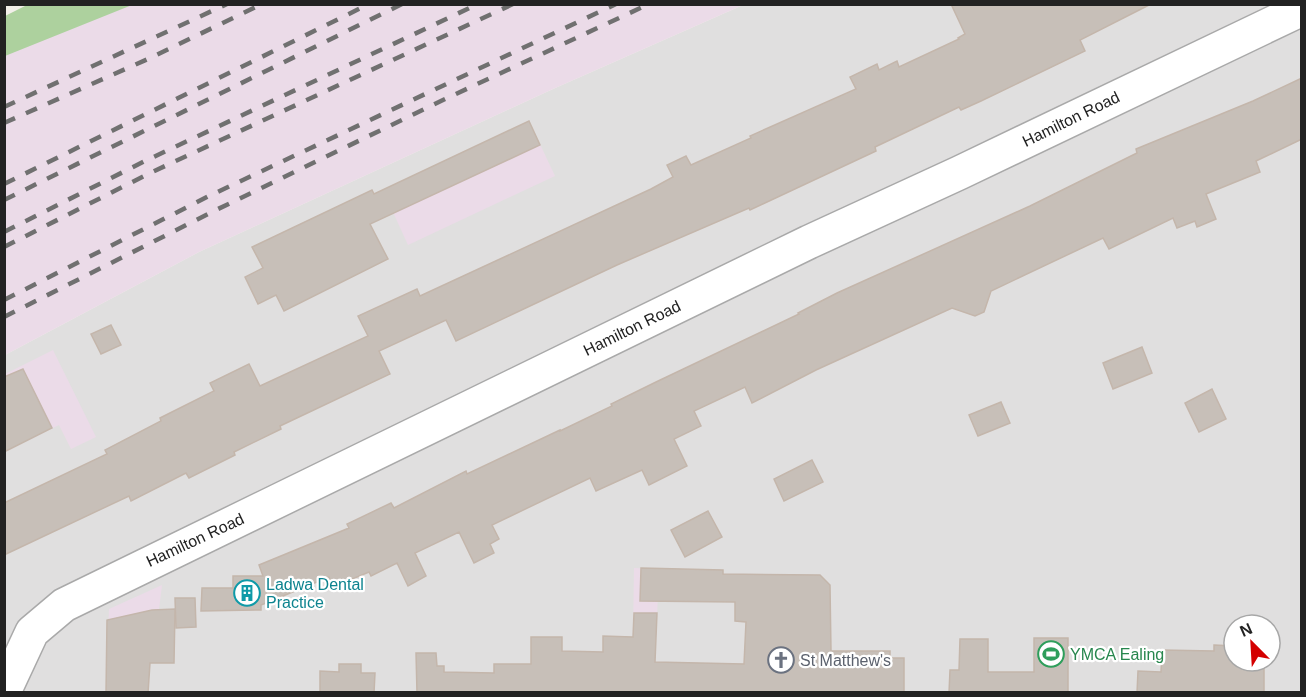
<svg xmlns="http://www.w3.org/2000/svg" width="1306" height="697" font-family="Arial,sans-serif">
  <style>
    .residential { fill: #e0dfdf; fill-rule: evenodd }
    .industrial { fill: #ebdbe8 }
    .forest { fill: #add19e }
    .building { fill: #c7bfb8; stroke: #c4b6ab; stroke-width: 1.5 }
    .lines { fill: none; stroke-linecap: round; stroke-linejoin: round }
    .minor-casing { stroke: #a9a9a9; stroke-width: 36 }
    .minor { stroke: #fff; stroke-width: 33 }
    .rail { stroke: #707070; stroke-width: 4.5; stroke-dasharray: 12 12; stroke-linecap: butt }
    .labels { text-anchor: middle; dominant-baseline: central; stroke-width: 4.5; stroke-linejoin: round; paint-order: stroke }
    .street-label { font-size: 16px; fill: #222; stroke: #fff }
    .culture-label { font-size: 16px; fill: #0d838f; stroke: #fff; text-anchor: start }
    .leisure-label { font-size: 16px; fill: #27864d; stroke: #fff; text-anchor: start }
    .worship-label { font-size: 16px; fill: #5b616d; stroke: #fff; text-anchor: start }
  </style>
  <rect width="100%" height="100%" fill="#f2efe9"/>
  <path class="residential" d="M 743,5 L 1301,5 L 1301,692 L 5,692 L 5,355 L 199,252 L 553,89 ZM 1234,625 L 1270,625 L 1270,661 L 1234,661 Z"/>
  <g class="industrial">
    <polygon points="130,5 743,5 553,89 199,252 5,355 5,55"/>
    <polygon points="529,121 555,176 408,245 383,190"/>
    <polygon points="53,350 96,437 71,449 59,425 5,452 5,374"/>
    <polygon points="634,568 659,569 656,639 633,638"/>
    <polygon points="162,585 159,609 175,609 174,663 107,662 109,609"/>
  </g>
  <polygon class="forest" points="25,5 25,4 132,5 5,56 5,16 25,6"/>
  <g class="building">
    <polygon points="951,4 1151,4 1080,40 1085,51 981,101 961,110 959,107 875,147 876,151 750,210 749,208 617,265 456,341 446,320 379,351 390,374 280,426 281,429 234,452 235,455 189,478 186,473 131,501 129,496 4,555 4,503 107,454 105,450 161,421 160,418 214,391 210,383 249,364 260,386 368,336 358,316 417,289 420,296 651,189 673,177 667,165 686,156 691,165 751,138 750,136 856,89 850,77 877,64 879,70 897,61 899,67 959,39 958,38 965,34"/>
    <polygon points="1302,78 1302,139 1256,161 1260,172 1206,194 1216,219 1197,227 1195,221 1177,228 1173,218 1109,249 1103,238 991,291 984,312 975,316 952,308 816,370 752,403 745,387 694,411 701,426 674,439 687,466 649,485 642,470 596,491 590,478 492,525 499,539 490,544 494,553 474,563 459,532 415,553 426,576 408,586 397,563 371,576 369,572 333,587 329,577 261,605 261,610 201,611 202,588 233,588 233,576 263,576 259,565 349,528 347,524 391,503 394,508 466,471 467,474 560,430 560,431 612,406 611,404 656,382 799,314 798,313 837,293 1030,206 1137,153 1136,149 1253,101"/>
    <polygon points="529,121 540,145 370,224 388,259 284,311 276,295 258,304 245,277 263,268 252,247 372,190 374,194"/>
    <polygon points="111,325 121,345 101,354 91,334"/>
    <polygon points="1142,347 1152,373 1113,389 1103,363"/>
    <polygon points="23,369 52,428 4,452 4,377"/>
    <polygon points="1212,389 1226,419 1199,432 1185,403"/>
    <polygon points="1001,402 1010,423 978,436 969,415"/>
    <polygon points="812,460 823,482 784,501 774,479"/>
    <polygon points="708,511 722,537 685,557 671,530"/>
    <polygon points="641,568 723,570 723,574 820,575 830,585 831,651 890,651 890,658 904,658 904,693 417,693 416,653 436,653 437,666 444,666 444,672 494,673 494,664 531,664 531,637 562,637 562,651 603,652 603,636 633,637 634,613 657,613 655,662 744,664 746,622 735,621 735,602 640,601"/>
    <polygon points="175,598 195,598 196,627 176,628"/>
    <polygon points="175,609 174,663 150,663 148,693 106,693 107,620 152,610"/>
    <polygon points="1034,638 1068,638 1068,693 949,693 950,670 959,670 960,639 988,639 988,672 1034,672"/>
    <polygon points="1214,645 1234,646 1234,661 1264,661 1264,693 1137,693 1138,671 1161,672 1162,650 1214,651"/>
    <polygon points="339,664 361,664 361,673 375,673 374,693 320,693 320,671 339,672"/>
  </g>
  <g class="lines">
    <g class="minor-casing">
      <polyline id="minor" points="4,692 32,632 64,605 809,242 959,173 1302,9"/>
    </g>
    <use href="#minor" class="minor"/>
    <g class="rail">
      <polyline points="4,107 227,4"/>
      <polyline points="4,123 148,59 262,4"/>
      <polyline points="4,184 369,4"/>
      <polyline points="4,200 402,4"/>
      <polyline points="4,232 145,161 478,4"/>
      <polyline points="4,247 150,173 513,4"/>
      <polyline points="4,300 209,196 616,4"/>
      <polyline points="4,317 216,210 443,100 649,4"/>
    </g>
  </g>
  <defs>
    <g id="building-ring" transform="scale(1.35)"><circle r="9.5" fill="#fff" stroke="#0f9aa8" stroke-width="1.5"/><path d="M-4-6H4V6H1V3H-1V6H-4ZM-2.5-4.3h1.7v1.8h-1.7ZM.8-4.3h1.7v1.8H.8ZM-2.5-1h1.7V.8h-1.7ZM.8-1h1.7V.8H.8Z" fill="#0f9aa8"/></g>
    <g id="stadium-ring" transform="scale(1.35)"><circle r="9.5" fill="#fff" stroke="#2e9e5b" stroke-width="1.5"/><path d="M0-5a6.5 5 0 1 0 0 10a6.5 5 0 1 0 0-10ZM-3.5-1.8h7v3.6h-7Z" fill="#2e9e5b"/></g>
    <g id="church-ring" transform="scale(1.35)"><circle r="9.5" fill="#fff" stroke="#6b7280" stroke-width="1.5"/><path d="M-1.2-6h2.4v3.5h3.3v2.4h-3.3V6h-2.4V-.1h-3.3v-2.4h3.3Z" fill="#6b7280"/></g>
  </defs>
  <g fill-rule="evenodd">
    <use href="#building-ring" x="247" y="593"/>
    <use href="#stadium-ring" x="1051" y="654"/>
    <use href="#church-ring" x="781" y="660"/>
  </g>
  <g class="labels">
    <g class="street-label">
      <text transform="translate(1071 119) rotate(-26)">Hamilton Road</text>
      <text transform="translate(632 328) rotate(-26)">Hamilton Road</text>
      <text transform="translate(195 540) rotate(-25)">Hamilton Road</text>
    </g>
    <g class="culture-label">
      <text x="266" y="584">Ladwa Dental<tspan x="266" dy="18">Practice</tspan></text>
    </g>
    <g class="leisure-label">
      <text x="1070" y="654">YMCA Ealing</text>
    </g>
    <g class="worship-label">
      <text x="800" y="660">St Matthew's</text>
    </g>
  </g>
  <rect width="1306" height="697" fill="none" stroke="#222222" stroke-width="12"/>
  <g transform="translate(1252 643) rotate(336)"><circle r="28" fill="#ffffff" stroke="#a7a7a7" stroke-width="1.5"/>
  <path d="M0-4.5L10 22L0 15L-10 22Z" fill="#d40000"/>
  <text y="-9" font-size="16" font-weight="bold" text-anchor="middle" fill="#222222">N</text>
  </g>
</svg>
